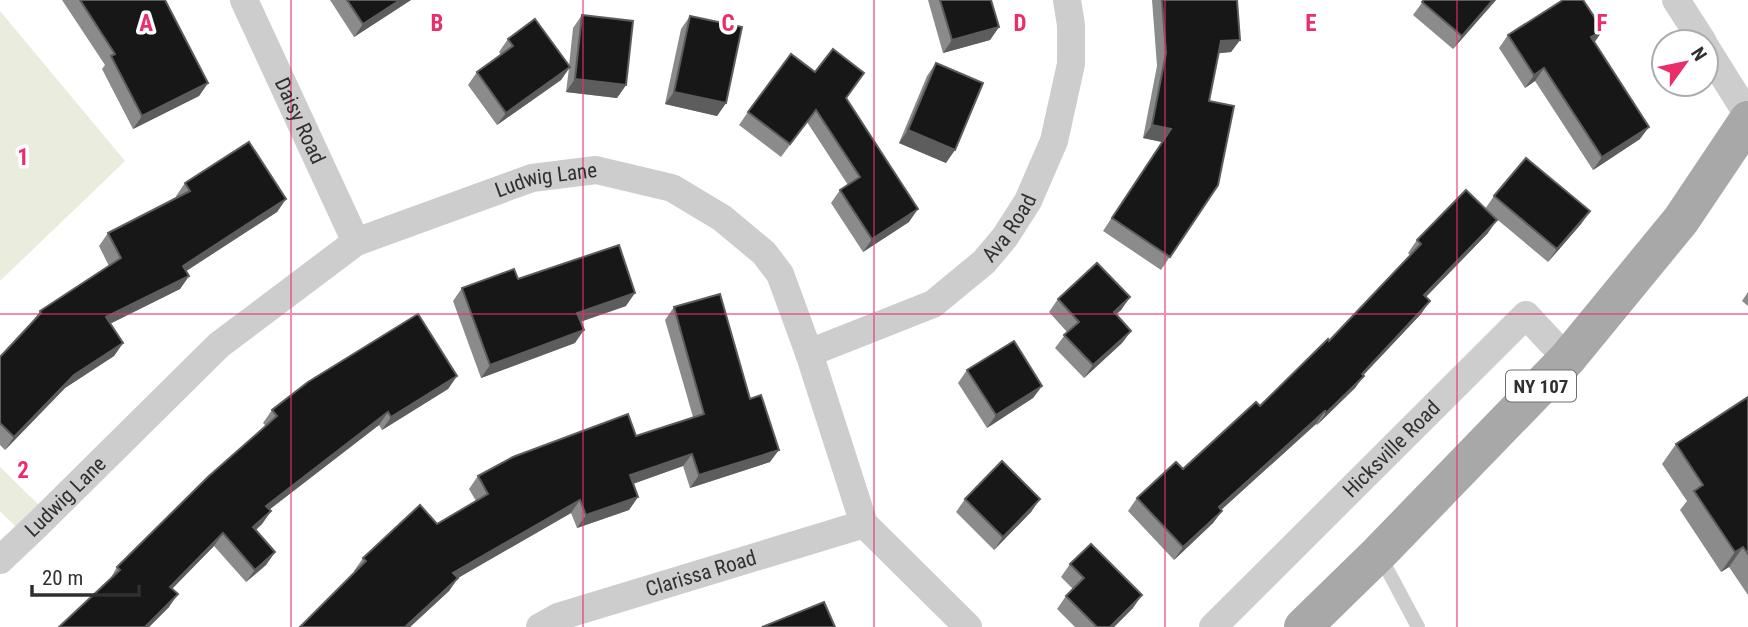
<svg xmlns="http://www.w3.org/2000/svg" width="1748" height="627" font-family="'Roboto Condensed',sans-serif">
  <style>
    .green { fill: #eaeddd }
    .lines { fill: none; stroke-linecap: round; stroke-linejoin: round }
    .service { stroke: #cdcdcd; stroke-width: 14 }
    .minor { stroke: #cdcdcd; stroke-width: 28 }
    .primary { stroke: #a8a8a8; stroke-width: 38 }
    .wall { fill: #8b8b8b }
    .shaded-wall { fill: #5d5d5d }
    .building { fill: #171717; stroke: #5d5d5d; stroke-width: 2 }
    .grid { fill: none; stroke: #eb2d6a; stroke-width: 2; stroke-opacity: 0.55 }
    .labels { text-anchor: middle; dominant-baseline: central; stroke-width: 7; stroke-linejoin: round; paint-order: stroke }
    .shield { fill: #fff; stroke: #6e6e6e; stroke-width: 2 }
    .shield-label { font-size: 19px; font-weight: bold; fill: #303030 }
    .street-label { font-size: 21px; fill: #303030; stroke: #fff }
    .grid-label { font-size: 23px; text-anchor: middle; font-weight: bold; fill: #eb2d6a; stroke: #fff; stroke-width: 7; stroke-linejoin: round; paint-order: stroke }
  </style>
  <rect width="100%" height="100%" fill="#fff"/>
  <g class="green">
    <polygon points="0,11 125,161 0,281"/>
    <polygon points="0,467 45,511 22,533 0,511"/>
  </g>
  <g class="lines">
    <polyline class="service" points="1379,554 1418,627"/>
    <g class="minor">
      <path id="s1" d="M 244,0 L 356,242"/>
      <polyline points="1676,0 1703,42"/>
      <polyline points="1706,48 1748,115"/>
      <path id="s2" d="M 809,353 L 933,304 L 984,262 L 1005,237 L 1028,201 L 1054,141 L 1071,64 L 1071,25 L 1067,0"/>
      <path id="s3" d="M 0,560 L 38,524 L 219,345 L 356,242 L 532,178 L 596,170 L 672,188 L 722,218 L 764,253 L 780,274 L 809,353 L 864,524 L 968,627"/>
      <path id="s4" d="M 540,627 L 558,617 L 864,524"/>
      <path id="s5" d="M 1213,627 L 1526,315 L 1567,359"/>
    </g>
    <polyline class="primary" points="1303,627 1379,553 1567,359 1681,220 1748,120"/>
  </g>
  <g class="wall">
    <polygon points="62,0 165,0 208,83 199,96 133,129 102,69 105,65"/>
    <polygon points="330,0 411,0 354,37"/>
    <polygon points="928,0 991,0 999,27 990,40 943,53"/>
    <polygon points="1152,0 1237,0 1240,40 1231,52 1218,53 1209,101 1218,185 1161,270 1103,231 1162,142 1143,138 1157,66"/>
    <polygon points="1424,0 1496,0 1453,49 1413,15"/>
    <polygon points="582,15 626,85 617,98 566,92 569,68 561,80 497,125 468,85 477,72 501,55 499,52 508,39 569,66 573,28"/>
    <polygon points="690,16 726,103 717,116 665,104 681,29"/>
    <polygon points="1603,30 1594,42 1640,139 1593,170 1535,81 1525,88 1499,48 1508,35"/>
    <polygon points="936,63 946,163 899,143 927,76"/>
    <polygon points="846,98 909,222 863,252 831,203 840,190 848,185 807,122 781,157 739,125 748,112"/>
    <polygon points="185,183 286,199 277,212 186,271 189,276 180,289 110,324 123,343 114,356 65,388 5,450 0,445 0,357 31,324 40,311 109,266 99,246 108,233 177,198 176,196"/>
    <polygon points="1494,196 1590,211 1581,224 1548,262 1487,211 1488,233 1426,297 1421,314 1363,375 1355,388 1317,425 1316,424 1221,510 1222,511 1213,523 1174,560 1128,511 1137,498 1183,469 1260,406 1329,341 1410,255 1408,253 1417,240 1485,209"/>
    <polygon points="518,279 626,306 580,322 575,343 481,378 453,301 462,288"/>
    <polygon points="1748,292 1748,306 1742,301"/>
    <polygon points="1130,297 1121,310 1116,314 1131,331 1122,343 1084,378 1055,348 1067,332 1049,312 1058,299"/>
    <polygon points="674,307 770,462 690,488 683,466 633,484 638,497 629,510 577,528 571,513 458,578 449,591 410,627 300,627 355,572 354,571 363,558 437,524 476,501 469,489 478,476 636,436 693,417 665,320"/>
    <polygon points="967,370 1042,386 1033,398 987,428 958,383"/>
    <polygon points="457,376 448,389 382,430 379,425 269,510 271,511 262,524 256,530 275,552 266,565 246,582 214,546 172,589 169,607 149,627 59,627 109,581 117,567 266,426 263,423 272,410"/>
    <polygon points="1748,397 1748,595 1729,567 1721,572 1680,510 1687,501 1662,464 1676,444"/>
    <polygon points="965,499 1040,499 1031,512 994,550 956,512"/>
    <polygon points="1070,564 1133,608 1114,627 1075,627 1057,609 1066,596 1073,589 1061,577"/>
  </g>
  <g class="shaded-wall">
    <polygon points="400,0 411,0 354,37 363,24"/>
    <polygon points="1493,0 1496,0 1453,49 1462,36"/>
    <polygon points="999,27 990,40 943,53 952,40"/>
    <polygon points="1603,30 1594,43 1591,37"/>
    <polygon points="1240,40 1231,52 1212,54 1221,41"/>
    <polygon points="570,67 561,80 497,125 506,113"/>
    <polygon points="1544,68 1535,81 1525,88 1534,75"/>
    <polygon points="575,79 626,85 617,98 566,92"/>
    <polygon points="208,83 199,96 133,129 142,116"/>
    <polygon points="674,92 726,103 717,116 665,104"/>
    <polygon points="1152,125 1171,129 1162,142 1143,138"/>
    <polygon points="1649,127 1640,139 1593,170 1602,157"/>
    <polygon points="908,130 955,150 946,163 899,143"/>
    <polygon points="286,199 277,212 174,279 183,266"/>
    <polygon points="918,209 909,222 863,252 872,239"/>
    <polygon points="1590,211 1581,224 1548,262 1557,249"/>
    <polygon points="1497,220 1488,233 1415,308 1424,295"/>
    <polygon points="189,276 180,289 97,330 106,317"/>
    <polygon points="635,293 626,306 568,326 577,313"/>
    <polygon points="1130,297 1121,310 1105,325 1114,312"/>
    <polygon points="1430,301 1421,314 1356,383 1364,376 1355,388 1317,425 1326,413"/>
    <polygon points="584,330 575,343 481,378 490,365"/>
    <polygon points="1131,331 1122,343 1084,378 1093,365"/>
    <polygon points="123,343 114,356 65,388 5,450 14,437 74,375"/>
    <polygon points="457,376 448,389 382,430 391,417"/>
    <polygon points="1042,386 1033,398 987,428 996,415"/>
    <polygon points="1325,411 1316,424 1210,520 1219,507"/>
    <polygon points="388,412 379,425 257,519 266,506"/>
    <polygon points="779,450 770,462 690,488 699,475"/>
    <polygon points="692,454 683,466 621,488 630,475"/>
    <polygon points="638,497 629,510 577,528 586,515"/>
    <polygon points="1040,499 1031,512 994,550 1003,537"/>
    <polygon points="580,500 571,513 444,586 453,573"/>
    <polygon points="271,511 262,524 244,540 253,527"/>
    <polygon points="1222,511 1213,523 1174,560 1183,547"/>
    <polygon points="223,533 214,546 161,600 170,587"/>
    <polygon points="1743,547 1729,567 1721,572 1735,552"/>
    <polygon points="275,552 266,565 246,582 255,570"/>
    <polygon points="458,578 449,591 410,627 405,627"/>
    <polygon points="178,594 169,607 149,627 145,627"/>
    <polygon points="1142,595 1133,608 1114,627 1110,627"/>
  </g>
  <g class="building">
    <polygon points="80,0 165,0 208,83 142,116 111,56 115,54"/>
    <polygon points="347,0 400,0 363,24"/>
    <polygon points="940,0 991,0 999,27 952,40"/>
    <polygon points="1162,0 1237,0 1240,40 1221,41 1209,101 1234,106 1218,185 1170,257 1112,218 1171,129 1152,125 1166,53"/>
    <polygon points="1424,0 1493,0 1462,36 1422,2"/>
    <polygon points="1563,0 1583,0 1603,30 1591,37 1649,127 1602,157 1544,68 1534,75 1508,35"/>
    <polygon points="582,15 633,21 626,85 575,79"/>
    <polygon points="690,16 742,27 726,103 674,92"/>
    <polygon points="535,19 570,67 506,113 477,72 513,46 508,39"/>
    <polygon points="833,49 864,73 846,98 918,209 872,239 840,190 860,177 816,110 790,144 748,112 791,54 815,72"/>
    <polygon points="936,63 983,83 955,150 908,130"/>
    <polygon points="249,142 286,199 183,266 189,276 106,317 123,343 74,375 14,437 0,423 0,357 41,313 40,311 121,258 108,233 190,191 185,183"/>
    <polygon points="1526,158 1590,211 1557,249 1494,196"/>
    <polygon points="1466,190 1497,220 1424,295 1430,301 1362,374 1364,376 1326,413 1325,411 1219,507 1222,511 1183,547 1137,498 1176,462 1183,469 1256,402 1260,406 1328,339 1329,341 1421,244 1417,240"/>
    <polygon points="619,245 635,293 577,313 584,330 490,365 462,288 514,269 518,279"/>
    <polygon points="1097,263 1130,297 1114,312 1131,331 1093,365 1064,335 1079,322 1058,299"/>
    <polygon points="720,294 750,399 761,395 779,450 699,475 692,454 630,475 638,497 586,515 580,500 453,573 458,578 405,627 300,627 366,561 363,558 420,505 437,524 488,494 478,476 513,457 628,414 636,436 704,414 674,307"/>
    <polygon points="418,314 457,376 391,417 388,412 266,506 271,511 253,527 275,552 255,570 223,533 170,587 178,594 145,627 59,627 120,570 117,567 209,476 277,416 272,410 308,382"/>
    <polygon points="1014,341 1042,386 996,415 967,370"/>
    <polygon points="1748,397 1748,554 1743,547 1735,552 1694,491 1703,485 1676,444"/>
    <polygon points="1002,461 1040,499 1003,537 965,499"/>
    <polygon points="1091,544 1142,595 1110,627 1097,627 1066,596 1084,578 1070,564"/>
    <polygon points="824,602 835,627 762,627"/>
  </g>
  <path class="grid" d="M 291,0 L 291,627M 583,0 L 583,627M 874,0 L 874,627M 1165,0 L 1165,627M 1457,0 L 1457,627M 0,314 L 1748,314"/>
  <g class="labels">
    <rect class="shield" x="1506" y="370.5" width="70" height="31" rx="5"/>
    <g class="shield-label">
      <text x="1541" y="386">NY 107</text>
    </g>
    <g class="street-label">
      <text stroke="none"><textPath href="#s1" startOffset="133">Daisy Road</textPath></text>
      <text stroke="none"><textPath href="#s3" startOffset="679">Ludwig Lane</textPath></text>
      <text stroke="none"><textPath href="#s2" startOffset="242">Ava Road</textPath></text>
      <text stroke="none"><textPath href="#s5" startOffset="252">Hicksville Road</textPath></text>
      <text stroke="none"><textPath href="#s3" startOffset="91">Ludwig Lane</textPath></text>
      <text stroke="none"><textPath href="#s4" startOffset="170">Clarissa Road</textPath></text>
    </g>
  </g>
  <g class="grid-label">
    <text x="146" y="31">A</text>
    <text x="437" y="31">B</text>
    <text x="728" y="31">C</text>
    <text x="1020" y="31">D</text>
    <text x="1311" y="31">E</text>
    <text x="1602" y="31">F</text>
    <text x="23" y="165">1</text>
    <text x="23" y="478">2</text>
  </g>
  <g transform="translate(1685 63) rotate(57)"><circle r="33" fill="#ffffff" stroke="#acacac" stroke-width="2"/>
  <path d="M0-5L12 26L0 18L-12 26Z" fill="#eb2d6a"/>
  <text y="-10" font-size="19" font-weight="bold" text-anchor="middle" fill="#303030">N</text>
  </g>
  <path d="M32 585v10h107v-10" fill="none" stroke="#303030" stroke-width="3.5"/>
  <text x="42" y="585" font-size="21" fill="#303030" stroke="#ffffff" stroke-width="5" paint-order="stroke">20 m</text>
</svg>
